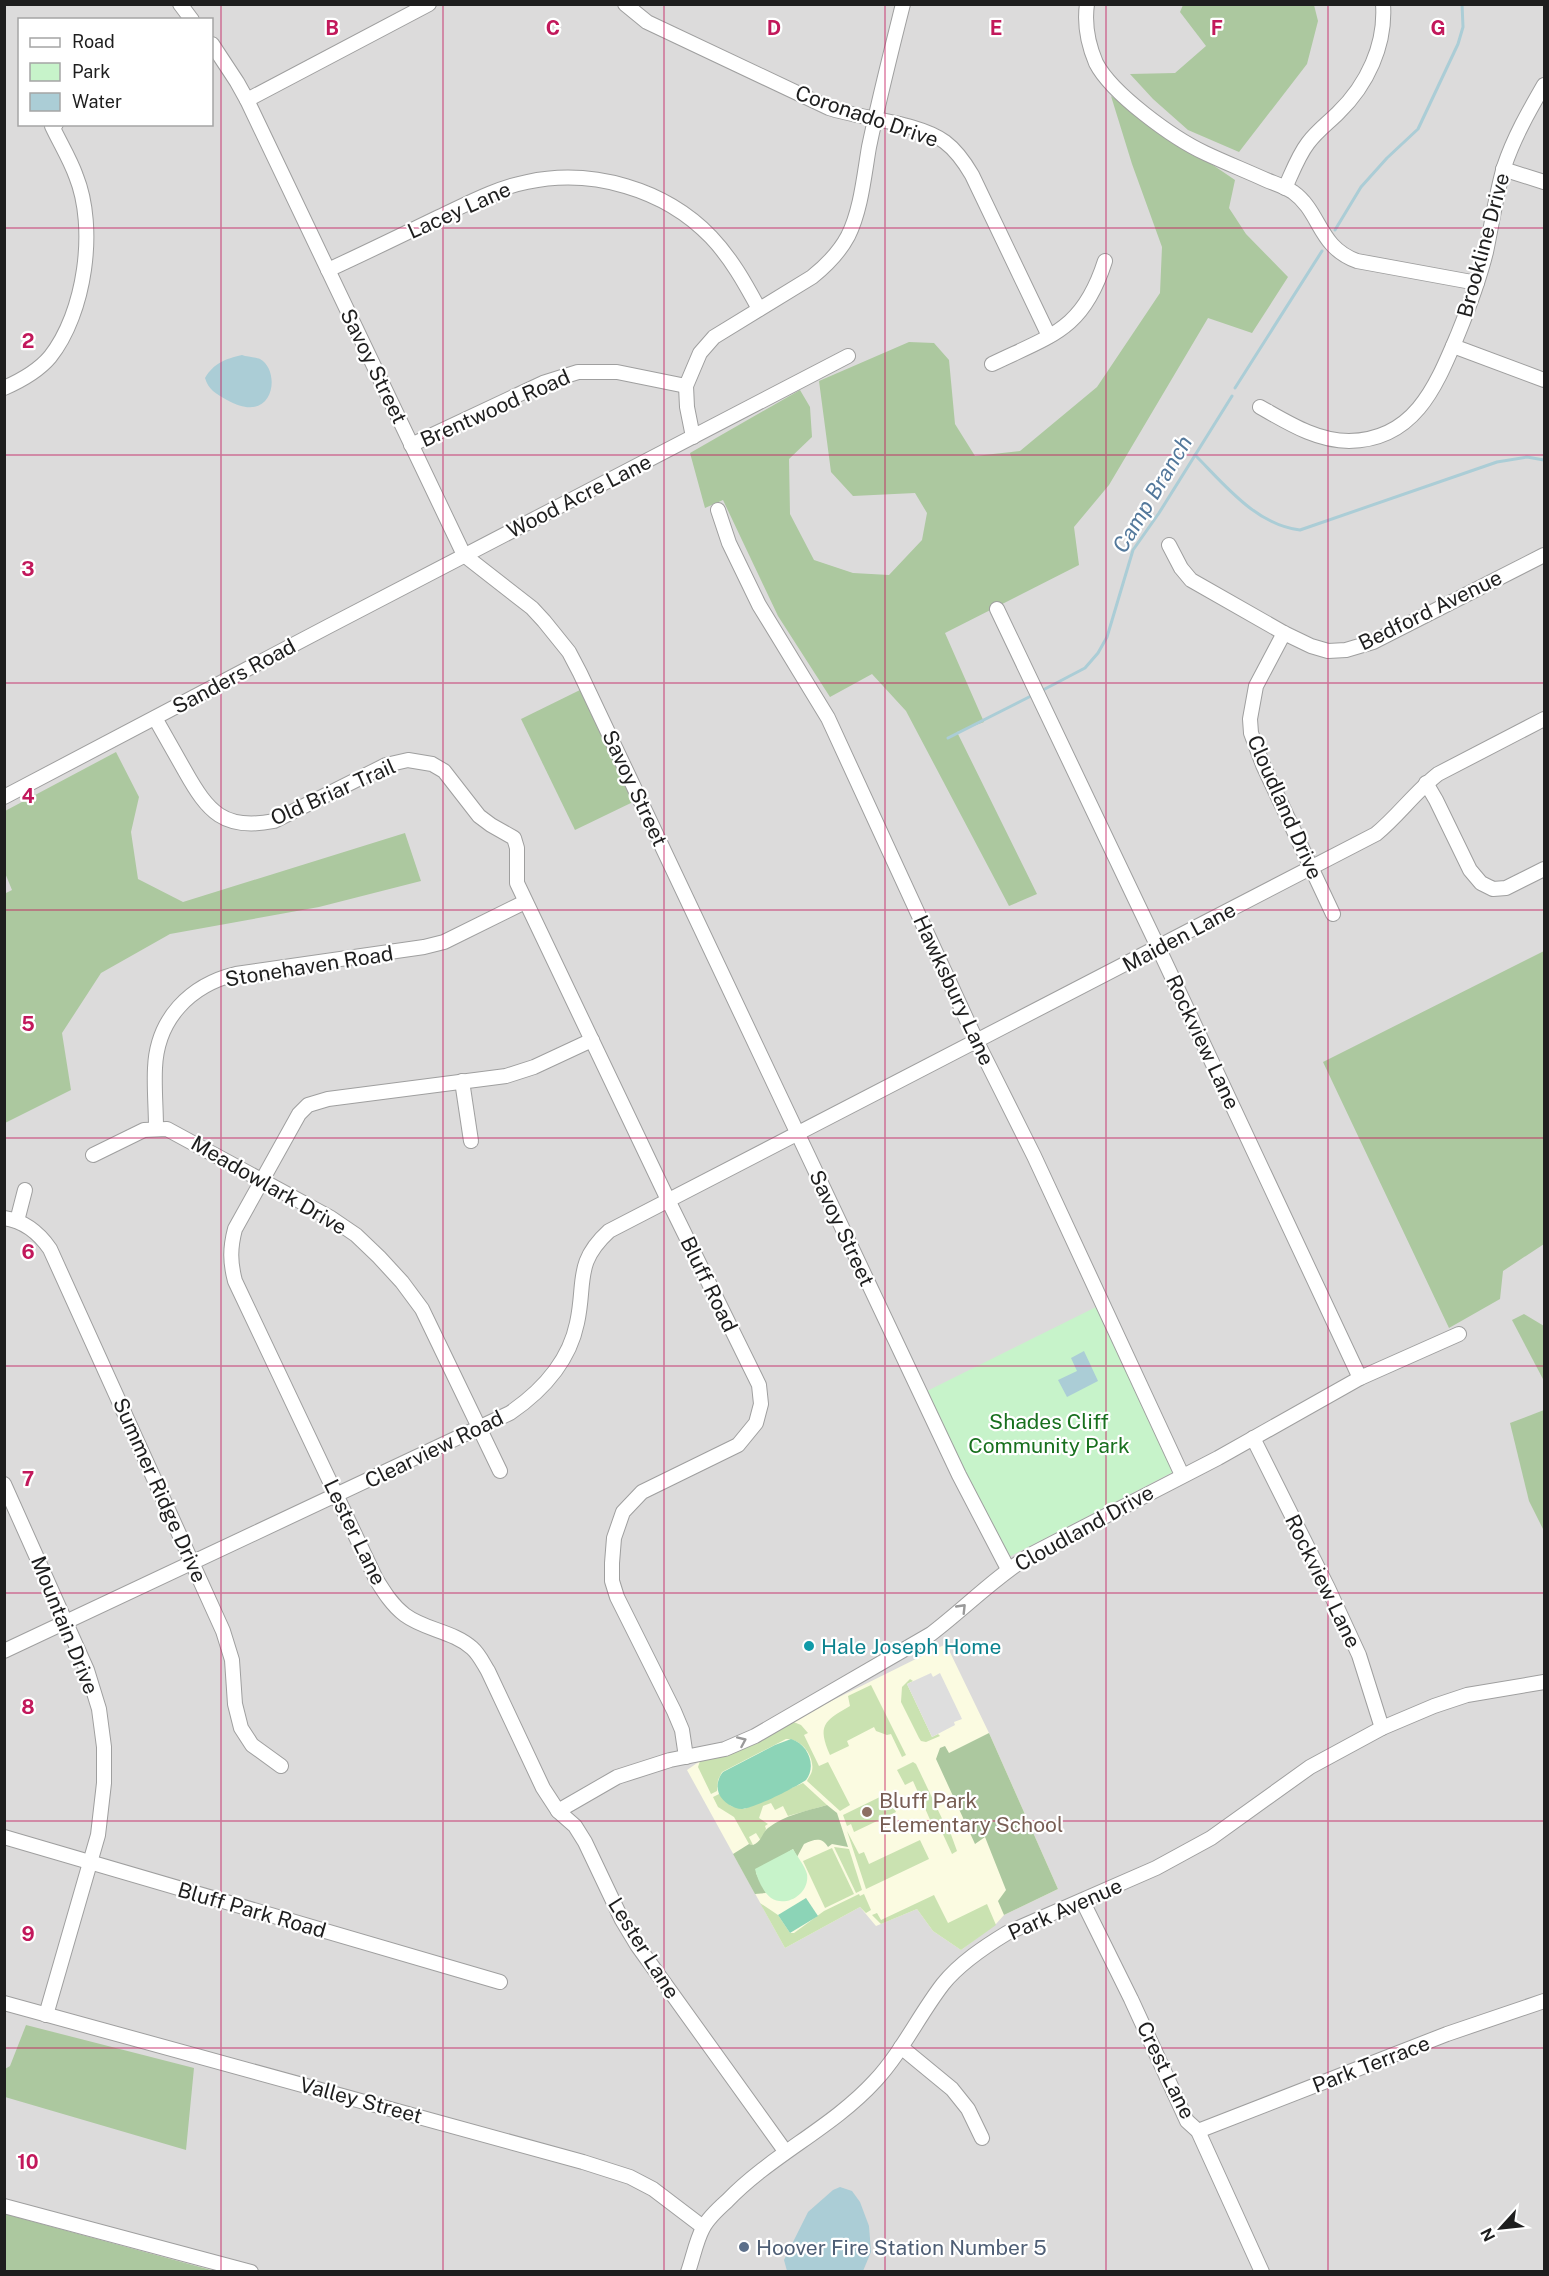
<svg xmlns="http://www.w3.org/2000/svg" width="1549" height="2276" font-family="'Public Sans',sans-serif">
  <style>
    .residential { fill: #dcdbdb; fill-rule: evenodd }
    .education { fill: #fbfbe1 }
    .grass { fill: #cae2b1 }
    .forest { fill: #acc89f }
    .park { fill: #c7f3ca }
    .pitch { fill: #8cd4b7 }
    .parking { fill: #dedede }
    .water { fill: #abcdd6 }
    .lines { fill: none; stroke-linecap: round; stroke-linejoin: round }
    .stream { stroke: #abcdd6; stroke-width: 3 }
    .minor-casing { stroke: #9f9f9f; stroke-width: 16 }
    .minor { stroke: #fff; stroke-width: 14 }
    .oneway { stroke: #9a9a9a }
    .grid { fill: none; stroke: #c2185b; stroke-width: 1.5; stroke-opacity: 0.55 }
    .culture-dot { fill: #0f9aa8; stroke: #fff; stroke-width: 2 }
    .education-dot { fill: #8d6e63; stroke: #fff; stroke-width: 2 }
    .service-dot { fill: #5c6f8a; stroke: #fff; stroke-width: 2 }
    .labels { text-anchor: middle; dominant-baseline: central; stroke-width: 4.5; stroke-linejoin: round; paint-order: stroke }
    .street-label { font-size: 21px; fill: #1e1e1e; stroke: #fff }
    .park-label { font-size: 21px; fill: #18701e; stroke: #fff }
    .culture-label { font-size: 21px; fill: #0d838f; stroke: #fff; text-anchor: start }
    .education-label { font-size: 21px; fill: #785e54; stroke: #fff; text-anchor: start }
    .service-label { font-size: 21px; fill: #4e5e75; stroke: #fff; text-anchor: start }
    .water-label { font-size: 22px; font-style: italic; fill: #53789b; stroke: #fff }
    .grid-label { font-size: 20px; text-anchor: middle; font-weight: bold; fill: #c2185b; stroke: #fff; stroke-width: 4.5; stroke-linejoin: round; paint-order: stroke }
  </style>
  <rect width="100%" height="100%" fill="#eeebe5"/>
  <path class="residential" d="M 4,5 L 1544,5 L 1544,2271 L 224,2272 L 5,2210 ZM 20,20 L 212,20 L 212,124 L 20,124 Z"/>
  <polygon class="education" points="946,1644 989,1733 1058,1889 1004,1915 996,1924 961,1950 933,1931 917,1909 876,1926 860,1907 785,1948 687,1770 700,1761 791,1721"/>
  <g class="grass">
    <polygon points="910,1679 913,1681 907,1684 932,1737 938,1734 940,1736 926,1742 921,1741 919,1738 901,1702 902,1687"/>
    <path d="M 871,1685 L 906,1755 L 902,1757 L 891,1734 L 887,1735 L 876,1731 L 874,1727 L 847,1741 L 849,1746 L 830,1755 C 817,1725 824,1721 850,1706 L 848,1696 Z"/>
    <path d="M 791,1721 L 801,1725 L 808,1733 L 804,1735 L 819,1766 L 828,1762 L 850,1805 L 840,1811 L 807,1781 C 808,1778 811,1775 812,1771 C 815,1756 801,1738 786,1739 L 722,1772 L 718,1780 L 717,1791 L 711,1794 L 698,1767 L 700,1761 Z"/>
    <polygon points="913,1762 916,1764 947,1829 949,1829 957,1851 952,1854 941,1830 935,1831 913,1781 905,1785 897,1770"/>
    <polygon points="803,1783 827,1805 788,1816 783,1806 775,1810 771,1803 763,1806 759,1818 768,1824 765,1826 766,1829 761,1841 756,1833 749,1837 753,1845 749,1844 734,1817 718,1807 713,1797 719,1794 731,1806 744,1809"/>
    <polygon points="886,1794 896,1812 854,1832 851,1824 847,1826 843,1815"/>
    <polygon points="847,1831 859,1854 864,1852 869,1864 920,1840 929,1859 866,1889"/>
    <polygon points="834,1847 849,1849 862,1890 856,1893"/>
    <polygon points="832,1848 854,1894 825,1908 803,1861"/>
    <polygon points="859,1894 860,1896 864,1894 871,1910 866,1913 860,1907 785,1948 760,1903 778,1915 790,1933 794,1933 824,1911"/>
    <polygon points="934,1895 948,1923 987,1904 996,1925 961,1950 933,1931 917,1909 881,1924 872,1915 877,1913 881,1920"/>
  </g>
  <g class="forest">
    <polygon points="1183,5 1314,5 1318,21 1307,64 1239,152 1188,130 1153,99 1130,74 1175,73 1206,46 1180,12"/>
    <polygon points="1111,96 1235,180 1229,208 1246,234 1288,277 1252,333 1208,318 1109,485 1074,527 1079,565 945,633 984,722 957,732 1037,894 1009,906 906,711 872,674 830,697 778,616 723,500 705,508 690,453 800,390 810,407 812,437 789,459 790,514 814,560 853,573 889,575 922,540 927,513 915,493 853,496 831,472 819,381 909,342 934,343 949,360 955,424 975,456 1020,451 1097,387 1160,293 1162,247 1132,164"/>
    <polygon points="580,690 635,801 575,830 521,719"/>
    <polygon points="116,752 139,797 131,832 138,879 183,902 405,833 421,881 319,907 170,934 101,973 62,1033 71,1090 5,1123 4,894 12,890 5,873 5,811"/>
    <polygon points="1544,951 1544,1244 1503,1271 1500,1299 1449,1328 1323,1062"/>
    <polygon points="1524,1314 1544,1326 1544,1381 1512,1320"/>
    <polygon points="1544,1410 1544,1531 1529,1501 1510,1423"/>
    <polygon points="989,1733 1058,1889 1004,1915 998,1901 1006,1890 985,1837 975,1844 936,1759 940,1748 945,1746 949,1753"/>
    <path d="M 827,1805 L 837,1813 L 848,1847 L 832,1844 L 828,1847 C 821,1836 814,1840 804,1844 L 797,1857 L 793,1849 L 756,1873 L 766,1893 L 755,1894 L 733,1854 L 749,1844 L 753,1845 C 763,1840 761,1834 768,1828 C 785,1815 806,1811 827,1805 Z"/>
    <polygon points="26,2025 194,2068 186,2150 5,2097 5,2069 10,2066"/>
    <polygon points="5,2214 215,2271 5,2271"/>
  </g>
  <g class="park">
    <polygon points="1098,1306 1175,1471 1007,1558 925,1392"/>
    <path d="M 793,1849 C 797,1856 805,1866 807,1874 C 810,1894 786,1908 771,1898 C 763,1892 757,1878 755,1869 Z"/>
  </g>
  <g class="pitch">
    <path d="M 791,1739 C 808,1744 817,1766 806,1780 C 796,1787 753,1809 742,1809 C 733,1809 723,1802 719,1794 C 716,1786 718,1778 723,1772 L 775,1745 Z"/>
    <polygon points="806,1898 818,1916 790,1933 778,1915"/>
  </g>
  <polygon class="parking" points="931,1673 933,1677 940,1673 962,1719 954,1722 955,1725 932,1737 907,1684"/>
  <g class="water">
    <path d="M 242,355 C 247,357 256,357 260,359 C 282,371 274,427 227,400 C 216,394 208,389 205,378 C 214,363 225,359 242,355 Z"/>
    <polygon points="1084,1351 1098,1381 1067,1397 1058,1380 1077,1371 1071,1358"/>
    <polygon points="840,2187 852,2191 860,2202 869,2226 871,2252 863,2271 787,2271 784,2260 808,2212 833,2190"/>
  </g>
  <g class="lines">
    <g class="stream">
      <polyline points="1335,230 1361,187 1387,158 1418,129 1458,44 1463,27 1462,4"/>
      <polyline points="1235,388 1322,251"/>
      <path d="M 1195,455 C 1224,484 1256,525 1300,530 L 1497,462 L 1527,457 L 1544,460"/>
      <polyline points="1043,690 1085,668 1098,653 1107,637 1133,550 1159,513 1232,396"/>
      <polyline points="948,738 1031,696"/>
    </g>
    <g class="minor-casing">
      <g id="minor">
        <polyline points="180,4 192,20"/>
        <path d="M 625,4 L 647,22 L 829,108 C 862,119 918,122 945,142 C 957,151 965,163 972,175 L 1049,336"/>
        <path d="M 1087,4 C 1084,25 1088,44 1096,63 C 1112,94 1173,138 1205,153 C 1224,162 1244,170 1264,179 C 1273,183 1284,186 1293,192 C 1321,212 1318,247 1357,261 L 1477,283"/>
        <polyline points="212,44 237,82 247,100 464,555 532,608 544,621 569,652 580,673 959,1475 1008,1569"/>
        <polyline points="247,100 429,4"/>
        <polyline points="1503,169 1544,182"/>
        <path d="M 1285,188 C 1292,173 1298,156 1308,143 C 1317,131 1328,123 1338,113 C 1367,85 1386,45 1383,4"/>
        <path d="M 328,270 C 365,253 402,235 439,217 C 467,204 496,188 527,182 C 592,168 665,189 711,237 C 731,258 745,283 759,309"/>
        <polyline points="1453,346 1544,380"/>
        <path d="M 992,364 C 1052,335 1083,330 1105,261"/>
        <path d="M 4,388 C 20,381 39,370 50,357 C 85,313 97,228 76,176 C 70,159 60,143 52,126 L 56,124"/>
        <path d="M 1260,407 C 1287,422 1316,441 1349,441 C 1415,440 1436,386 1458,334 C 1469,307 1479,280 1486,252 C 1492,223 1496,195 1504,167 C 1514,137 1529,111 1544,85"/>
        <path d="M 693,437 L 687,407 L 686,386 L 700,353 L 714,337 L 812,277 C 827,265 839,253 848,236 C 861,210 864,176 869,147 C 879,99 891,52 903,4"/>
        <polyline points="411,445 543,383 578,372 617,372 686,386"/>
        <polyline points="718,510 729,543 759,605 828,718 977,1042 1034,1156 1182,1475"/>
        <polyline points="1169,545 1181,568 1191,580 1284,633 1311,646 1328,651 1346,650 1373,642 1544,555"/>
        <polyline points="997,609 1158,947 1360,1378"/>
        <polyline points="1284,633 1256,686 1250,719 1251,733 1263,765 1333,914"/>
        <path d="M 155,718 C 165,736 175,753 185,771 C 208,812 224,831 274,821 L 386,765 L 408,760 L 432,764 L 444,771 L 479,816 L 491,825 L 514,838 L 517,848 L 517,883 L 669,1202 L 759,1385 L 761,1404 L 756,1423 L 738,1445 L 642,1492 L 623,1512 L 614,1538 L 612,1563 L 612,1581 L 617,1597 L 674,1711 L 682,1730 L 686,1757"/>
        <polyline points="1426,783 1436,800 1470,870 1481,883 1493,889 1506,888 1544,869"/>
        <polyline points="4,797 329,626 848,356"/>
        <path d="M 592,1040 L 534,1067 L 506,1076 L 328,1099 L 308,1105 L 299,1114 L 235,1229 C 230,1248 230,1262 235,1281 L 376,1579 C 384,1592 392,1605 405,1615 C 425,1630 453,1631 472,1648 C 479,1654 483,1663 488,1671 L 543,1788 L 558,1811 L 575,1826 L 585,1842 L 622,1920 L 637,1945 L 785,2151"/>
        <polyline points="462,1081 471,1141"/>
        <path d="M 156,1128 C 156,1108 154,1088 155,1068 C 157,1019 190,985 236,974 L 424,947 L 444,942 L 525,902"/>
        <polyline points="93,1155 144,1130 167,1129 331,1218 356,1235 379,1257 402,1282 422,1309 500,1471"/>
        <path d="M 4,1218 C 25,1221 39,1233 50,1249 L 223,1631 L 232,1660 L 235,1704 L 241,1728 L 252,1745 L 281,1766"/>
        <polyline points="17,1221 25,1190"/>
        <polyline points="1253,1438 1328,1588 1359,1655 1382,1728"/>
        <polyline points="4,1484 87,1670 99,1709 104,1747 104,1783 98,1835 46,2015"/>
        <path d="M 4,1651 L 510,1413 C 542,1391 569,1362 577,1323 C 586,1282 574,1263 609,1231 L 1376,834 C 1398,816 1415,792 1438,774 L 1544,719"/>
        <path d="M 558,1811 L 617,1777 L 670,1760 L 725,1749 L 755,1736 L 931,1634 C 965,1608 995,1577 1032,1554 L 1218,1458 L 1360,1378 L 1459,1334"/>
        <polyline points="4,1837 500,1982"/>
        <polyline points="1083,1902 1131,1999 1187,2121 1198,2131 1262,2272"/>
        <polyline points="4,2003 583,2162 630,2177 653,2189 703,2227"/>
        <polyline points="901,2047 952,2089 968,2109 982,2138"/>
        <polyline points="1198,2131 1447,2034 1544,2001"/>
        <polyline points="4,2206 251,2272"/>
        <path d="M 688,2272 C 693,2258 696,2241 703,2228 C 708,2218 718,2209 727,2201 C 771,2155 832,2128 875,2081 C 902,2052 919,2015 943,1984 C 960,1963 984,1947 1007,1933 L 1156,1868 L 1211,1838 L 1310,1767 L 1382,1728 L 1434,1706 L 1467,1695 L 1544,1682"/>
      </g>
    </g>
    <use href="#minor" class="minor"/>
  </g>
  <defs><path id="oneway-chevron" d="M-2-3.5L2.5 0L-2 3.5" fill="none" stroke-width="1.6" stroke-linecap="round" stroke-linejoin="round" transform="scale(1.5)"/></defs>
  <g class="oneway">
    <use href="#oneway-chevron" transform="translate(962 1608) rotate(-46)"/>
    <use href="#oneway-chevron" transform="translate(742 1741) rotate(-24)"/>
  </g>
  <path class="grid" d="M 221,4 L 221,2272M 443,4 L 443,2272M 664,4 L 664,2272M 885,4 L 885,2272M 1106,4 L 1106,2272M 1328,4 L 1328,2272M 4,228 L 1544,228M 4,455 L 1544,455M 4,683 L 1544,683M 4,910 L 1544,910M 4,1138 L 1544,1138M 4,1366 L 1544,1366M 4,1593 L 1544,1593M 4,1821 L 1544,1821M 4,2048 L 1544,2048"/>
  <circle class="culture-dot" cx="809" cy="1646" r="6"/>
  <circle class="education-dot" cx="867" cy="1812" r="6"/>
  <circle class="service-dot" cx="744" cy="2247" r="6"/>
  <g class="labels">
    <g class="street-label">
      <text transform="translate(867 116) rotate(19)">Coronado Drive</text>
      <text transform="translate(459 210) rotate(-24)">Lacey Lane</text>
      <text transform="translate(1483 245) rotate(-75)">Brookline Drive</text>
      <text transform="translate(374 366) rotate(64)">Savoy Street</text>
      <text transform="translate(495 408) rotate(-24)">Brentwood Road</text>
      <text transform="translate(579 496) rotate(-27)">Wood Acre Lane</text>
      <text transform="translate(1430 610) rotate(-26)">Bedford Avenue</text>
      <text transform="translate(234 676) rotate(-28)">Sanders Road</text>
      <text transform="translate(635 788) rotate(65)">Savoy Street</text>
      <text transform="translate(333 792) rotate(-24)">Old Briar Trail</text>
      <text transform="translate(1285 807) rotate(66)">Cloudland Drive</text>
      <text transform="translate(1179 937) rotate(-28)">Maiden Lane</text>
      <text transform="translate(309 966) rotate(-9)">Stonehaven Road</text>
      <text transform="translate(954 990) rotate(65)">Hawksbury Lane</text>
      <text transform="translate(1203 1042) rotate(65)">Rockview Lane</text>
      <text transform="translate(269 1185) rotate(30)">Meadowlark Drive</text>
      <text transform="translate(842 1228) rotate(65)">Savoy Street</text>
      <text transform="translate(709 1284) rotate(64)">Bluff Road</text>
      <text transform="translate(434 1449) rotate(-26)">Clearview Road</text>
      <text transform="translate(160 1490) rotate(66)">Summer Ridge Drive</text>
      <text transform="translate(1084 1528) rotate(-29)">Cloudland Drive</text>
      <text transform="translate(355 1532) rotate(64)">Lester Lane</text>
      <text transform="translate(1323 1581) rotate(64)">Rockview Lane</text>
      <text transform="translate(65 1625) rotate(68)">Mountain Drive</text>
      <text transform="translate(1065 1909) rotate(-24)">Park Avenue</text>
      <text transform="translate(252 1910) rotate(16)">Bluff Park Road</text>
      <text transform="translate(644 1948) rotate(58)">Lester Lane</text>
      <text transform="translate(1371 2064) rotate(-21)">Park Terrace</text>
      <text transform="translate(1166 2070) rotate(64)">Crest Lane</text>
      <text transform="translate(361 2100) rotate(15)">Valley Street</text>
    </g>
    <g class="park-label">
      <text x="1049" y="1421">Shades Cliff<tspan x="1049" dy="24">Community Park</tspan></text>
    </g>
    <g class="culture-label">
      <text x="821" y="1646">Hale Joseph Home</text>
    </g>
    <g class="education-label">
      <text x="879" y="1800">Bluff Park<tspan x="879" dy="24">Elementary School</tspan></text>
    </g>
    <g class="service-label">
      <text x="756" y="2247">Hoover Fire Station Number 5</text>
    </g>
    <g class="water-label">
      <text transform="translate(1152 494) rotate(-59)">Camp Branch</text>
    </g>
  </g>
  <g class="grid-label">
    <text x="332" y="35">B</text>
    <text x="553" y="35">C</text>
    <text x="774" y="35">D</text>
    <text x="996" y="35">E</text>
    <text x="1217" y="35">F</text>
    <text x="1438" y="35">G</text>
    <text x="28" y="348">2</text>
    <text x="28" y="576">3</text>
    <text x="28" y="803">4</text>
    <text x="28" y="1031">5</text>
    <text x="28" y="1259">6</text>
    <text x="28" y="1486">7</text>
    <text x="28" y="1714">8</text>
    <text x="28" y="1941">9</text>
    <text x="28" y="2169">10</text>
  </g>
  <rect width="1549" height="2276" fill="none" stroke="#1e1e1e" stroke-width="12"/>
  <rect x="18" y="18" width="195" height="108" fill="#ffffff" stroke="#a5a5a5" stroke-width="1.5"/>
  <rect x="30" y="38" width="30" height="9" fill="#ffffff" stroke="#a5a5a5" stroke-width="1.5"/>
  <text x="72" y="48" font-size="18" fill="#1e1e1e">Road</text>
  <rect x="30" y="63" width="30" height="18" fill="#c7f3ca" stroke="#a5a5a5" stroke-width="1.5"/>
  <text x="72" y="78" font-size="18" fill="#1e1e1e">Park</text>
  <rect x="30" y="93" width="30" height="18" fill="#abcdd6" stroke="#a5a5a5" stroke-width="1.5"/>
  <text x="72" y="108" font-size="18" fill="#1e1e1e">Water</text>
  <g transform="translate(1501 2228) rotate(243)" stroke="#ffffff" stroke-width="4.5" paint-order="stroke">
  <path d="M0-4.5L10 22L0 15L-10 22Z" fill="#1e1e1e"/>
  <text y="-9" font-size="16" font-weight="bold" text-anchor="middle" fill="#1e1e1e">N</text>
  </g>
</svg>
